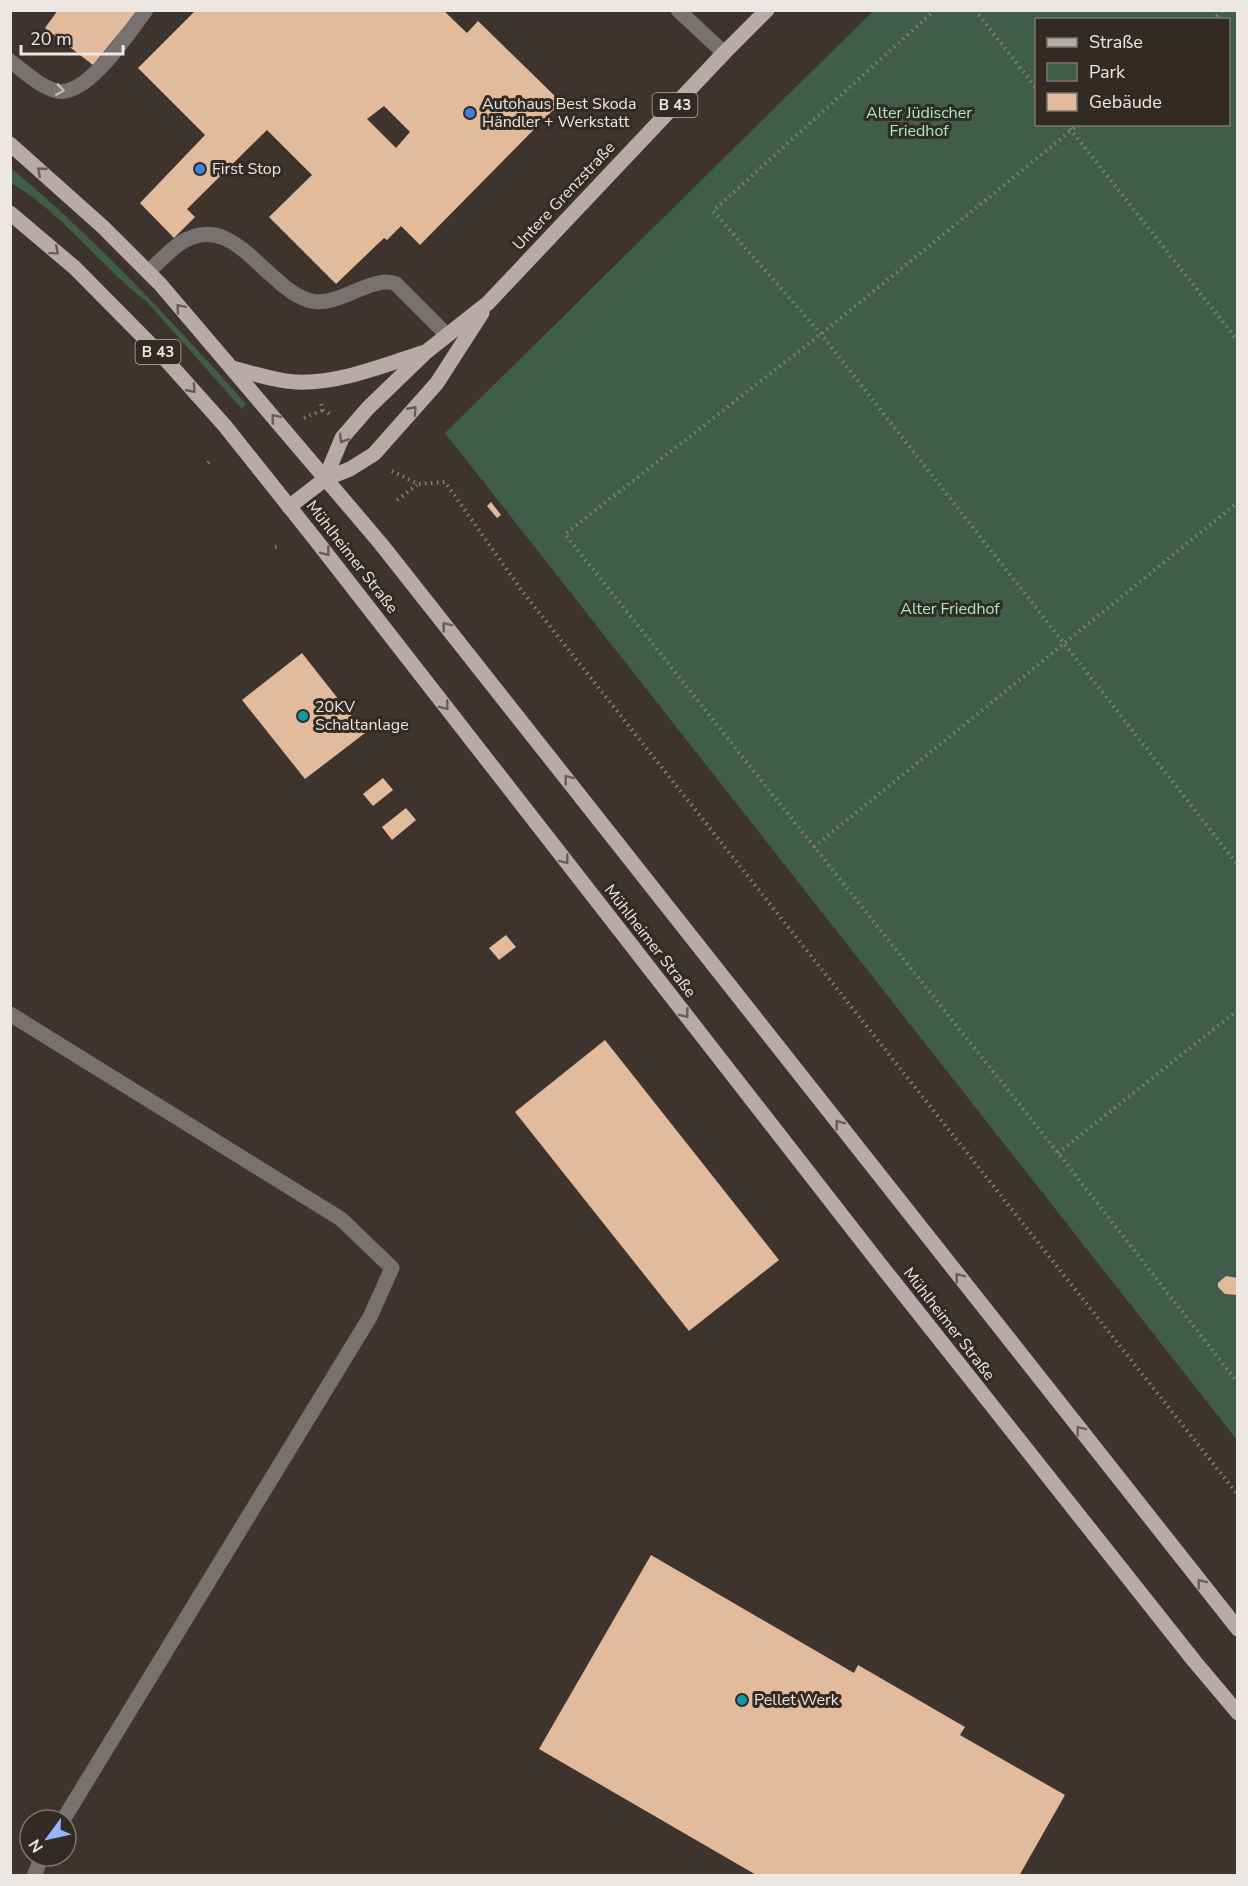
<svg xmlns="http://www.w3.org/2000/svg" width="1248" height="1886" font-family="'Nunito Sans',sans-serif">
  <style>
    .green { fill: #405d4c; fill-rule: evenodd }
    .building { fill: #e2ba9c; fill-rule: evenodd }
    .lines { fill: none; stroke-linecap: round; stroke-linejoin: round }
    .path { stroke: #877f79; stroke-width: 4; stroke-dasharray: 1.5 4.5; stroke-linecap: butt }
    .service { stroke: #777170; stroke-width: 15 }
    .minor { stroke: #777170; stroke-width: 15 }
    .primary { stroke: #b7aaa8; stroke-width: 15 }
    .oneway { stroke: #c4bebb }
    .oneway2 { stroke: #685d58 }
    .shop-dot { fill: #3f7fe0; stroke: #332a23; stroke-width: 2 }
    .culture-dot { fill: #0f9aa8; stroke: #332a23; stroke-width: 2 }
    .labels { text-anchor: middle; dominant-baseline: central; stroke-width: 6; stroke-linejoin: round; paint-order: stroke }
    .shield { fill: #332a23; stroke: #b5aea9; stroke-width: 1.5 }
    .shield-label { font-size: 15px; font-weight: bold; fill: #ede7e3 }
    .poi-label { font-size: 16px; fill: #ede7e3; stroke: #332a23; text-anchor: start }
    .park-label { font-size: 16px; fill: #a5edc4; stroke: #332a23 }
    .street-label { font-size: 16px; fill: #ede7e3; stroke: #332a23 }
  </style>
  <rect width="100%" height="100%" fill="#3e342d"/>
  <g class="green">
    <path d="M 873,11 L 1237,11 L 1237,1440 L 445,433 ZM 1036,20 L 1228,20 L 1228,124 L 1036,124 Z"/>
    <path d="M 11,168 C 96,239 172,321 246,404 L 242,409 L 147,302 C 99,265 63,213 11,183 Z"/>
  </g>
  <g class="building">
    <polygon points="58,10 138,10 93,65 45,28"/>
    <path d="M 196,10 L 443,10 L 467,33 L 478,21 L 561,102 L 420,245 L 401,226 L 387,240 L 384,238 L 336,284 L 269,217 L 312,175 L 267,130 L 187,209 L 195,217 L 174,238 L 140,203 L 205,135 L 138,68 ZM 384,106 L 410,132 L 396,148 L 367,119 Z"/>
    <polygon points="491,502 501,515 497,518 487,506"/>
    <polygon points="302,653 365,733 305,779 242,700"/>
    <polygon points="383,778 393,790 373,806 363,794"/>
    <polygon points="406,808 416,820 392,840 382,827"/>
    <polygon points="506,935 516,947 499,960 489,948"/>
    <polygon points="605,1040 779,1260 689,1331 515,1112"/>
    <polygon points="1226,1276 1238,1278 1238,1295 1225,1294 1218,1287 1218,1283"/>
    <polygon points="651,1555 854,1673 858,1665 965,1727 960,1735 1065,1795 1019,1876 758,1876 539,1749"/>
  </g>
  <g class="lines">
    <g class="path">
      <polyline points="935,10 713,211 821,334 1238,865"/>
      <polyline points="975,10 1036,88"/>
      <polyline points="1212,20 1223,10"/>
      <polyline points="1066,124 1238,341"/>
      <polyline points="1079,124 821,334 565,534 1058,1153 1238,1383"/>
      <polyline points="321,404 323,410 331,415"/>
      <polyline points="304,418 323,410"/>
      <polyline points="208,463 212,459"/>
      <polyline points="392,471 418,484 445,482 522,591 1238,1495"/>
      <polyline points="397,500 417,485"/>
      <polyline points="275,547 281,546"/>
      <polyline points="814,847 1238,502"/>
      <polyline points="1058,1153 1238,1010"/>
    </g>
    <g class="service">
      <path d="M 10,61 C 24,71 40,87 57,91 C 87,98 129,32 146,10"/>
      <path d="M 148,272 C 158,263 168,252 179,244 C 220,216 247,255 277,280 C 285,288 300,299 312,301 C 339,307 373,274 396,284 L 447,335"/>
      <polyline points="10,1014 341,1219 392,1268 370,1317 63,1820"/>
      <polyline points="34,1876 42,1856"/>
    </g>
    <polyline class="minor" points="678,10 724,53"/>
    <g class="primary">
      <polyline points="10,144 103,227 160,284 381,544 1238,1629"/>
      <polyline points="10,213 75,268 167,361 225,426 315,539 879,1263 1195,1662 1238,1713"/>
      <path d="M 232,368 C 253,373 274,381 296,382 C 338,384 382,366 422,353"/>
      <polyline points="325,479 342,438 368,408 426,352 488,303 724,53 767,10"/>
      <polyline points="289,507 325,479 350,469 374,454 437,383 482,313"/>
    </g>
  </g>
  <defs><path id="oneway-chevron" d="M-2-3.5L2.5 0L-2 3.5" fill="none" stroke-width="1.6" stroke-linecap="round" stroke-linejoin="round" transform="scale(1.5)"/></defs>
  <use class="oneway" href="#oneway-chevron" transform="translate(60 90) rotate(8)"/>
  <g class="oneway2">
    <use href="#oneway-chevron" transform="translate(41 171) rotate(-139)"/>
    <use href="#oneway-chevron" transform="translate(55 251) rotate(40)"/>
    <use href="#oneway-chevron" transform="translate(180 308) rotate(-131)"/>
    <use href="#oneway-chevron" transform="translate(192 389) rotate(48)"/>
    <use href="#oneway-chevron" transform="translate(413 410) rotate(-48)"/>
    <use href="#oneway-chevron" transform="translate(275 418) rotate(-130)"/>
    <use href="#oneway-chevron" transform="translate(343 439) rotate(122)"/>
    <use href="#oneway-chevron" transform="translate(326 552) rotate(52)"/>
    <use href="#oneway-chevron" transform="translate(446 626) rotate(-128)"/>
    <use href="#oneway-chevron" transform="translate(445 706) rotate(52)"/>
    <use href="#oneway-chevron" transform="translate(568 779) rotate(-128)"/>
    <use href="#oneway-chevron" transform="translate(565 860) rotate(52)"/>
    <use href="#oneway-chevron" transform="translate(685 1014) rotate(52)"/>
    <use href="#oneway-chevron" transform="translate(839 1124) rotate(-128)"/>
    <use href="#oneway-chevron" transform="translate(959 1277) rotate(-128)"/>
    <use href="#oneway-chevron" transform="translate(1080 1430) rotate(-128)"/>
    <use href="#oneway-chevron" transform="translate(1201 1583) rotate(-128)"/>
  </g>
  <g class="shop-dot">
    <circle cx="470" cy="113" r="6"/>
    <circle cx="200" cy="169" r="6"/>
  </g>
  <g class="culture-dot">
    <circle cx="303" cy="716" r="6"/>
    <circle cx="742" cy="1700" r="6"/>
  </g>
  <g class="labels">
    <g class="shield">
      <rect x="652.5" y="93" width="45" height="24" rx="4.5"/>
      <rect x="135.5" y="340" width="45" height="24" rx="4.5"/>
    </g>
    <g class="shield-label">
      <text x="675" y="105">B 43</text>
      <text x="158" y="352">B 43</text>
    </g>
    <g class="poi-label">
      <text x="482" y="104">Autohaus Best Skoda<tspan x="482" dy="18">Händler + Werkstatt</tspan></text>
      <text x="212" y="169">First Stop</text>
      <text x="315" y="707">20KV<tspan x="315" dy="18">Schaltanlage</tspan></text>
      <text x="754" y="1700">Pellet Werk</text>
    </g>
    <g class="park-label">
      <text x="919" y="113">Alter Jüdischer<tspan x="919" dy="18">Friedhof</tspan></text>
      <text x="950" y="609">Alter Friedhof</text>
    </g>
    <g class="street-label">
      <text transform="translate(564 196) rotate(-47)">Untere Grenzstraße</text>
      <text transform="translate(352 557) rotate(52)">Mühlheimer Straße</text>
      <text transform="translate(650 941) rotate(52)">Mühlheimer Straße</text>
      <text transform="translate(949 1324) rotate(52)">Mühlheimer Straße</text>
    </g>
  </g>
  <rect width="1248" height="1886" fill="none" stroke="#ede7e3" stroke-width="24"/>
  <rect x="1035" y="18" width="195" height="108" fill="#332a23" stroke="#7d7670" stroke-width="1.5"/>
  <rect x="1047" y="38" width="30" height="9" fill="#b7aaa8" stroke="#7d7670" stroke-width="1.5"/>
  <text x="1089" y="48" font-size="18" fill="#ede7e3">Straße</text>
  <rect x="1047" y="63" width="30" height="18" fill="#405d4c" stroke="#7d7670" stroke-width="1.5"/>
  <text x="1089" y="78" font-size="18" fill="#ede7e3">Park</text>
  <rect x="1047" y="93" width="30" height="18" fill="#e2ba9c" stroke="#7d7670" stroke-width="1.5"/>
  <text x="1089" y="108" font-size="18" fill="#ede7e3">Gebäude</text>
  <g transform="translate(48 1838) rotate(237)"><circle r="28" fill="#332a23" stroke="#7d7670" stroke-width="1.5"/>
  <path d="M0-4.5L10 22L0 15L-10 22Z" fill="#95b6fd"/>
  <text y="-9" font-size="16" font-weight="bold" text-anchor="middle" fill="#ede7e3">N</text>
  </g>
  <path d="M21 45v9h102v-9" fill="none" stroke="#ede7e3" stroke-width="3"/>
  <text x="30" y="45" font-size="18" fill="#ede7e3" stroke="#332a23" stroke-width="4.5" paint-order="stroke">20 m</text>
</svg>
